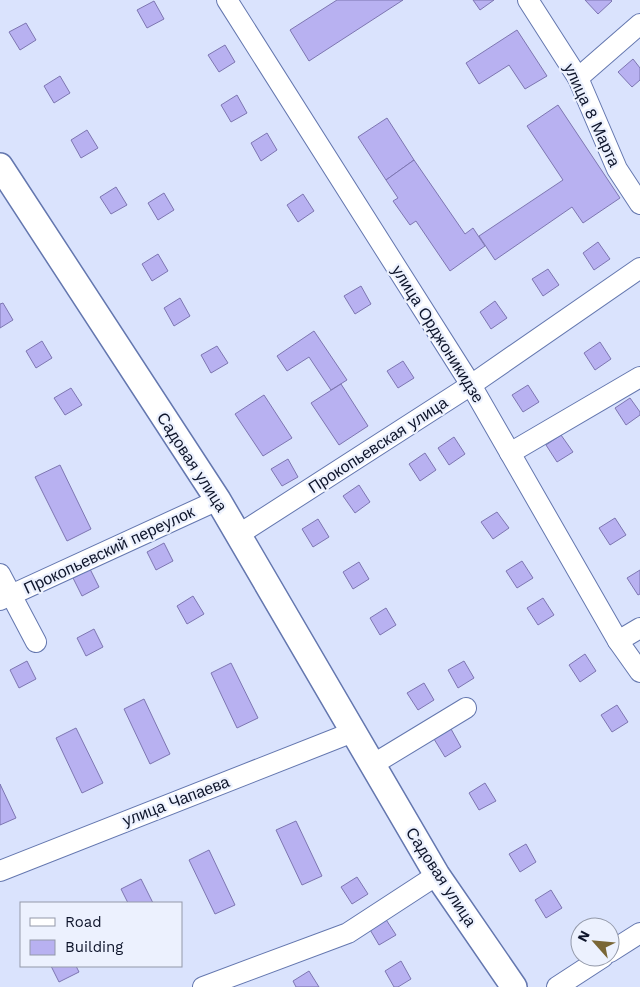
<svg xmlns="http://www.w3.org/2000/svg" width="640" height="987" font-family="'Work Sans',sans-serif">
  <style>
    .building { fill: #b8b1f1; stroke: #7d76b1 }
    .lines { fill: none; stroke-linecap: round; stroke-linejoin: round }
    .minor-casing { stroke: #6477af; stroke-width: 22 }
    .tertiary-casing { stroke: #6477af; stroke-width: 28 }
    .minor { stroke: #fff; stroke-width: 20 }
    .tertiary { stroke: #fff; stroke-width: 25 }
    .labels { text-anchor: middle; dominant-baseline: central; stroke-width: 4.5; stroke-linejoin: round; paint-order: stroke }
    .street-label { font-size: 16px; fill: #0d142a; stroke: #ecf1fe }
  </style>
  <rect width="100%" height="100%" fill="#dae3fd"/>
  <g class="building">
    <polygon points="337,0 403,0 309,61 290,30"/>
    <polygon points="473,0 494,0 480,10"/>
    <polygon points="585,0 611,0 612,1 598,14"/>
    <polygon points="154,1 164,19 147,28 137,10"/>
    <polygon points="26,23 36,40 20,50 9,32"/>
    <polygon points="517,30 547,76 525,89 509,65 479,84 466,63"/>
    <polygon points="225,45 235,62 219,72 208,55"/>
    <polygon points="633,59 640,68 640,80 632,87 618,72"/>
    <polygon points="60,76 70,93 54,103 44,86"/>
    <polygon points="237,95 247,113 231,122 221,105"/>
    <polygon points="558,105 620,198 583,223 572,207 495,260 479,236 563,180 527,126"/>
    <polygon points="387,118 414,160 386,180 358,137"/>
    <polygon points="87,130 98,148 81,158 71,140"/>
    <polygon points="267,133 277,150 261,161 251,143"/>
    <polygon points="414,160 465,234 473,228 485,246 450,271 416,221 410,225 393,201 398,198 386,180"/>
    <polygon points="116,187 127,205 111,214 100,197"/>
    <polygon points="164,193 174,210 158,220 148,203"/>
    <polygon points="303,194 314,211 298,222 287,205"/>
    <polygon points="598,242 610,259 594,270 583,253"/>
    <polygon points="158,254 168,271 152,281 142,264"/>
    <polygon points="548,269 559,285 543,296 532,279"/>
    <polygon points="361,286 371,304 355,314 344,296"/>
    <polygon points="180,298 190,316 174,326 164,308"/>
    <polygon points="495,301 507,318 491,329 480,312"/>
    <polygon points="3,303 13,320 0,328 0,304"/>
    <polygon points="314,331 347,380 331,390 309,357 287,371 277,356"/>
    <polygon points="42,341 52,358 36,368 26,351"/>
    <polygon points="600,342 611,359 595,370 584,353"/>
    <polygon points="217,346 228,363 211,373 201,355"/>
    <polygon points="403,361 414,378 398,388 387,371"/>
    <polygon points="341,384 368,426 339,445 311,403"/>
    <polygon points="528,385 539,402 523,412 512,395"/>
    <polygon points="71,388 82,405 65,415 54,398"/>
    <polygon points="264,395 292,438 263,456 235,414"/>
    <polygon points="630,398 640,412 640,415 626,425 615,408"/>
    <polygon points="561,435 573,452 557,462 546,445"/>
    <polygon points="454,437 465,454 449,465 438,448"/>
    <polygon points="425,453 436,470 420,481 409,464"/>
    <polygon points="288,459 298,477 282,486 271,469"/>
    <polygon points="60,465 91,529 67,541 35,477"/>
    <polygon points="359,485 370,502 355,513 343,496"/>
    <polygon points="497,512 509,528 493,539 481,522"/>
    <polygon points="615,518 626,535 610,545 599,528"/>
    <polygon points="318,519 329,537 313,547 302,529"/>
    <polygon points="164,543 173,561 156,570 147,552"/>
    <polygon points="522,561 533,578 517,588 506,571"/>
    <polygon points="359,562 369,579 353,589 343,572"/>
    <polygon points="90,569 99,587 82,596 73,578"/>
    <polygon points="640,570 640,594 638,595 627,578"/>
    <polygon points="193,596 204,614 187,624 177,606"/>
    <polygon points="543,598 554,615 538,625 527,608"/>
    <polygon points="386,608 396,625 380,635 370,618"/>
    <polygon points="94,629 103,647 86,656 77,638"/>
    <polygon points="585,654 596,671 580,682 569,665"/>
    <polygon points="27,661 36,679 19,688 10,670"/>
    <polygon points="464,661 474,678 458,688 448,670"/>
    <polygon points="231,663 258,718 237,728 211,673"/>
    <polygon points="424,683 434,700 418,710 407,693"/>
    <polygon points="144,699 170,754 150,764 124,709"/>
    <polygon points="617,705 628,722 612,732 601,715"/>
    <polygon points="76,728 103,783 82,793 56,738"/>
    <polygon points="451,729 461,747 445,757 434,739"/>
    <polygon points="485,783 496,801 479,810 469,793"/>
    <polygon points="0,784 16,818 0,825"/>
    <polygon points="296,821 322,876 302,885 276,830"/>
    <polygon points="526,844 536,862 520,872 509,854"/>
    <polygon points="209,850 235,905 215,914 189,860"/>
    <polygon points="357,877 368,894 352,904 341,887"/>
    <polygon points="141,879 153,903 128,903 121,889"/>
    <polygon points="551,890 562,908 546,918 535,900"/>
    <polygon points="385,918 396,935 379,945 369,928"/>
    <polygon points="401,961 411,979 398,987 394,987 385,971"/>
    <polygon points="51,966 76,966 79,972 59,982"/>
    <polygon points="309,971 319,987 296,987 293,981"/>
  </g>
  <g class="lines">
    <g class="minor-casing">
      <g id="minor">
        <polyline points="227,0 471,385 618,641 640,672"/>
        <polyline points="528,0 578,78 617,169 640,204"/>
        <polyline points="578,78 640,24"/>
        <polyline points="510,453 640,377"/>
        <polyline points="238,535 471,385 640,268"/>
        <polyline points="0,574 36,642"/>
        <polyline points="0,600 218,500"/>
        <polyline points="618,641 640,628"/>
        <polyline points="372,765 466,708"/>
        <polyline points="0,871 353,732"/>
        <polyline points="610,952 640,933"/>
        <polyline points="203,987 348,933 437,875"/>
        <polyline points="557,987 603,957"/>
      </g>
    </g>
    <g class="tertiary-casing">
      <polyline id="tertiary" points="0,166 218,500 437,875 514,987"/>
    </g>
    <use href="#minor" class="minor"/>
    <use href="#tertiary" class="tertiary"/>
  </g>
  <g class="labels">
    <g class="street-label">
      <text transform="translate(592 115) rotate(65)">улица 8 Марта</text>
      <text transform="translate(438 334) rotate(58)">улица Орджоникидзе</text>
      <text transform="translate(378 445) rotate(-33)">Прокопьевская улица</text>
      <text transform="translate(192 462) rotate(57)">Садовая улица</text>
      <text transform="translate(109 550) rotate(-25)">Прокопьевский переулок</text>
      <text transform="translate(176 801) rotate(-21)">улица Чапаева</text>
      <text transform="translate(441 877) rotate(57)">Садовая улица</text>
    </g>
  </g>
  <rect x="20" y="902" width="162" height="65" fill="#ecf1fe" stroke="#9399a9"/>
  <rect x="30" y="918" width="25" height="8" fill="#ffffff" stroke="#9399a9"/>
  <text x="65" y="927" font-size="15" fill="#0d142a">Road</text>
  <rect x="30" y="940" width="25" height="15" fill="#b8b1f1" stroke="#9399a9"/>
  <text x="65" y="952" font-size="15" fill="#0d142a">Building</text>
  <g transform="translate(595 942) rotate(297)"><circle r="24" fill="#ecf1fe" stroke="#9399a9"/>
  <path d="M0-4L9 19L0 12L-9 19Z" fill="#7a6736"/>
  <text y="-8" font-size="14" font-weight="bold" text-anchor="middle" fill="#0d142a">N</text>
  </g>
</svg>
